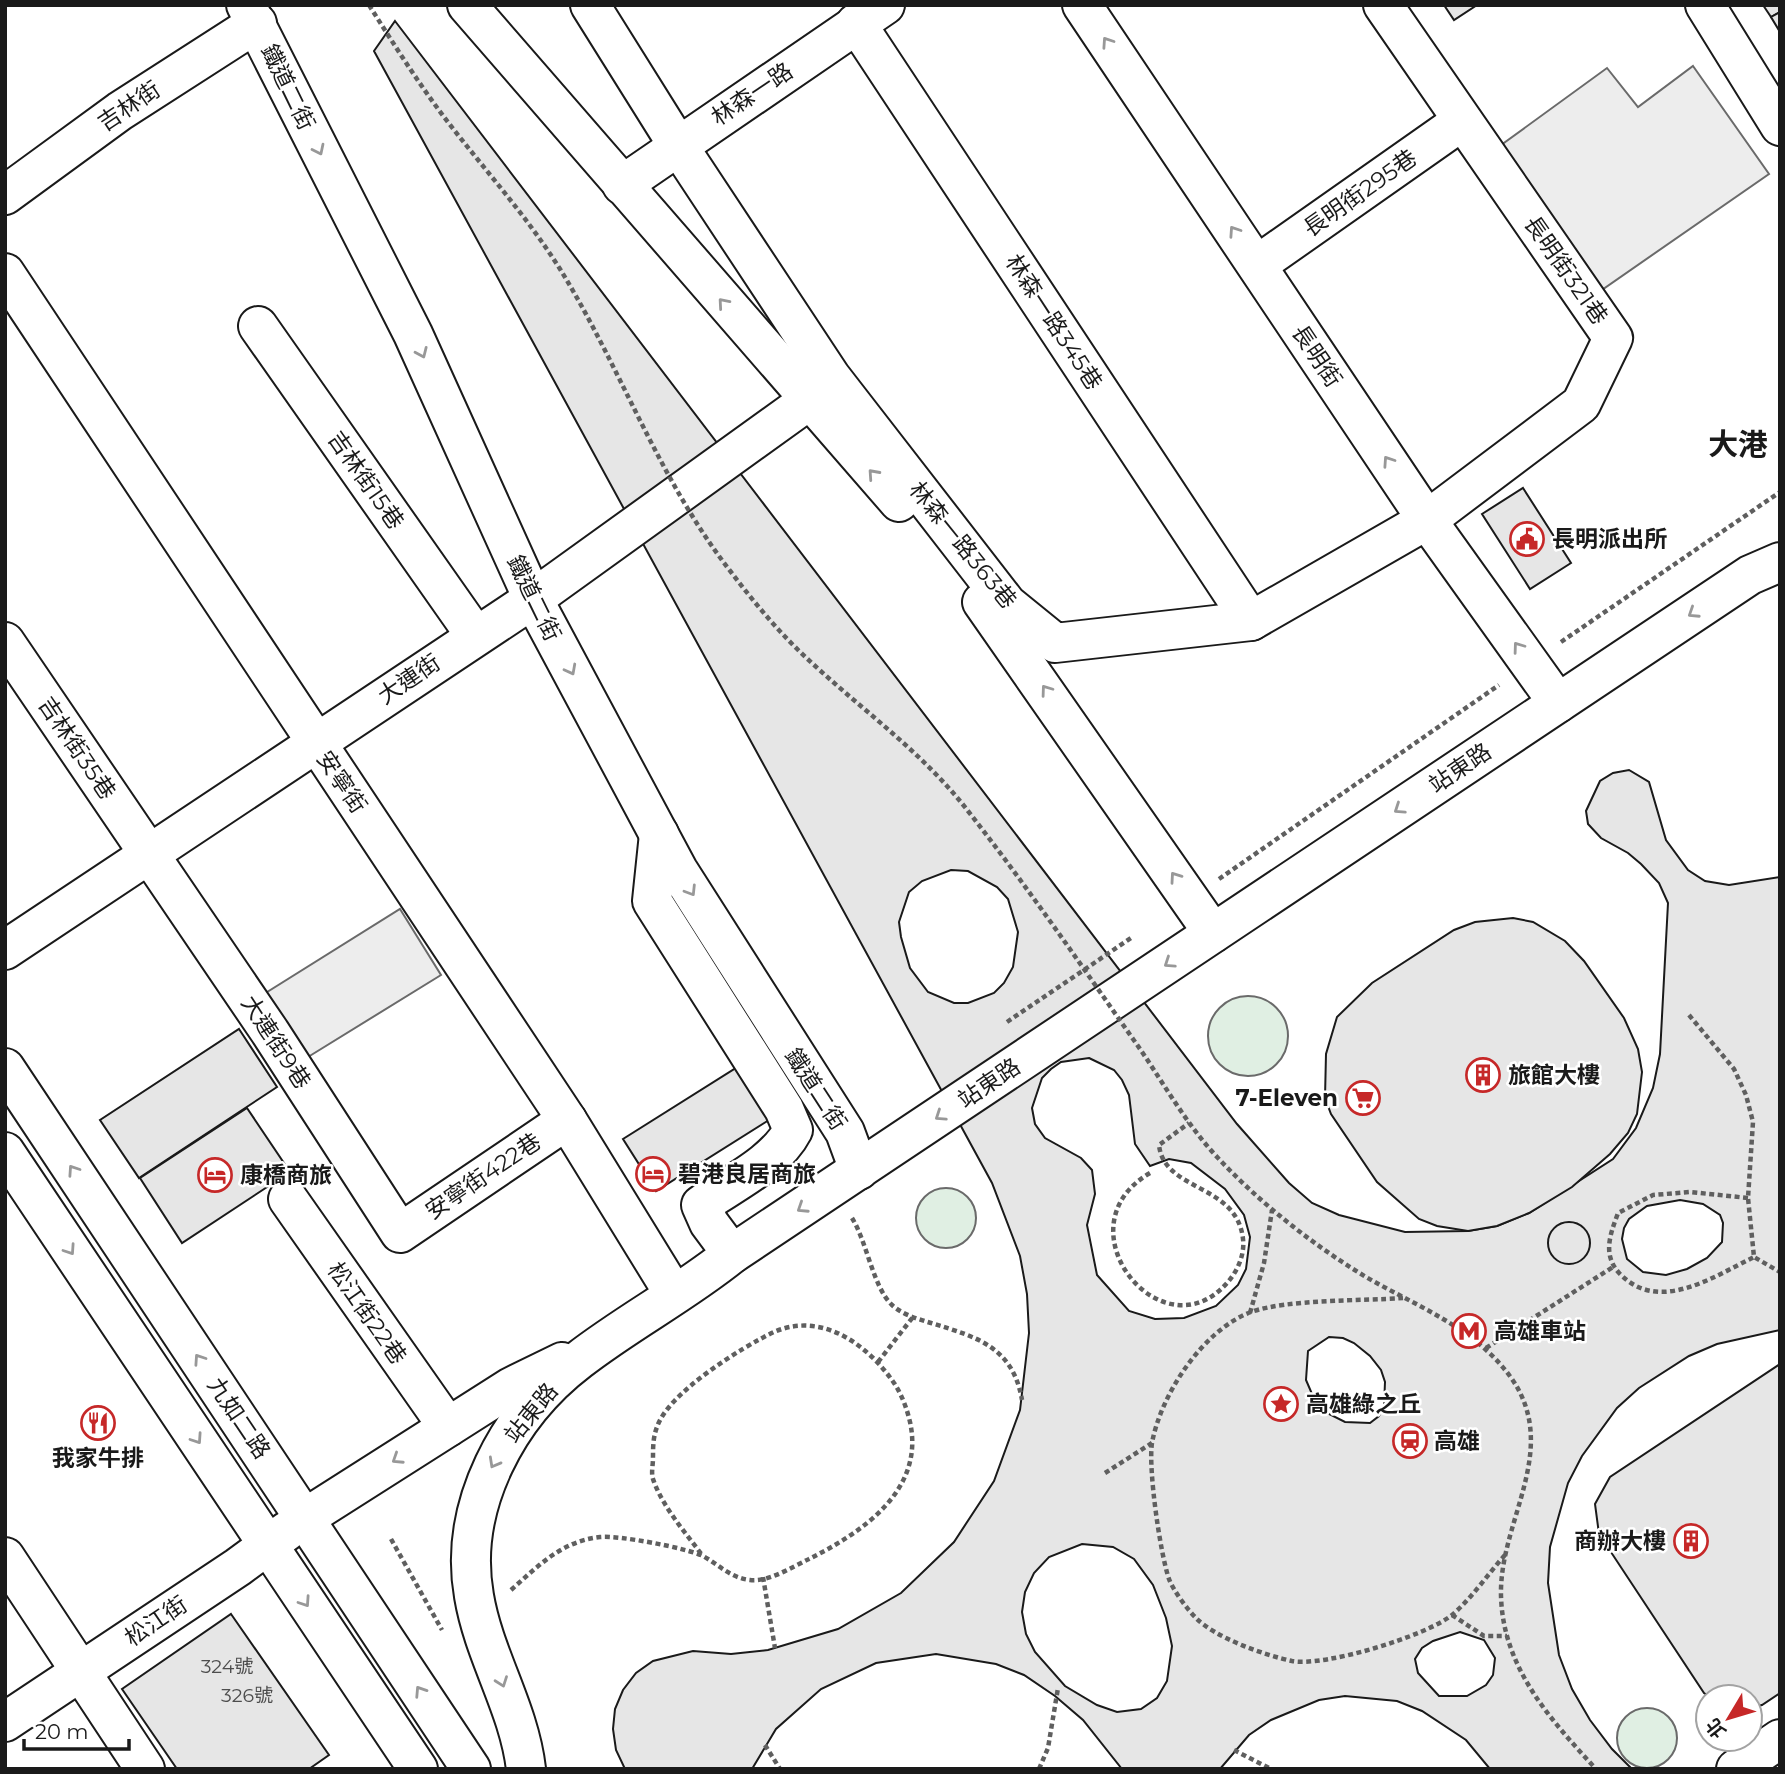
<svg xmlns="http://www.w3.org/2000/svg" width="1785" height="1774" font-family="Montserrat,'Noto Sans TC',sans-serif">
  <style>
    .green { fill: #e0efe3; stroke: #6a6a6a; stroke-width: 2 }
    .parking { fill: #ededed; stroke: #6a6a6a; stroke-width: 2 }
    .building { fill: #e6e6e6; stroke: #1a1a1a; stroke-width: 2; fill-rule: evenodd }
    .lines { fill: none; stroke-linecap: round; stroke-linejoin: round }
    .minor-casing { stroke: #1a1a1a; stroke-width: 42 }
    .major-casing { stroke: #1a1a1a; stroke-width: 42 }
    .path { stroke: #5f5f5f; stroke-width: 4.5; stroke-dasharray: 5 3.5; stroke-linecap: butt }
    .minor { stroke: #fff; stroke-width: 38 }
    .major { stroke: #fff; stroke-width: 38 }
    .path-bridge { stroke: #5f5f5f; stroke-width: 4.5; stroke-dasharray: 5 3.5; stroke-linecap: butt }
    .oneway { stroke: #989898 }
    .labels { text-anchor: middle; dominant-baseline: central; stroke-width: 5; stroke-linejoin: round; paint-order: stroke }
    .number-label { font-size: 19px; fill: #4d4d4d }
    .street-label { font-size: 23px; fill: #1a1a1a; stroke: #fff }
    .poi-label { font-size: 23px; font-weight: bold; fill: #1a1a1a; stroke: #fff; text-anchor: start }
    .district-label { font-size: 30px; font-weight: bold; fill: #1a1a1a; stroke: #fff }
  </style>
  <rect width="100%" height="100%" fill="#fff"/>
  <g class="green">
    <circle cx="1248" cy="1036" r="40"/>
    <circle cx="946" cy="1218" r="30"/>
    <circle cx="1647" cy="1738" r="30"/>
  </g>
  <g class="parking">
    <polygon points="1693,66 1769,174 1596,294 1497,148 1607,68 1638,107"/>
    <polygon points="400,909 441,975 308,1057 264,994"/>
  </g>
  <g class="building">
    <polygon points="1444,5 1477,5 1454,20"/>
    <polygon points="1763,5 1780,5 1780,12 1771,17"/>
    <polygon points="1780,12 1780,32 1771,17"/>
    <path d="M 395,21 L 1237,1124 L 1289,1183 L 1312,1203 L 1339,1215 L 1405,1232 L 1468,1231 L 1497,1226 L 1529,1213 L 1613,1159 L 1636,1128 L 1653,1088 L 1660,1054 L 1668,903 L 1659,883 L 1641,864 L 1628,853 L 1601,838 L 1588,824 L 1586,811 L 1600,781 L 1613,773 L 1629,770 L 1649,782 L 1666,840 L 1688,870 L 1705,881 L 1729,885 L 1780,877 L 1780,1330 L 1717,1344 L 1689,1356 L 1639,1388 L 1617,1408 L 1582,1456 L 1568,1483 L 1550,1547 L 1548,1583 L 1559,1655 L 1572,1689 L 1590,1720 L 1612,1749 L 1632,1769 L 1490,1769 L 1466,1740 L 1422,1711 L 1397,1701 L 1345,1696 L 1319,1700 L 1271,1720 L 1249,1735 L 1220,1769 L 1122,1769 L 1083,1720 L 1055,1696 L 1024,1675 L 996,1664 L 936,1654 L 876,1663 L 821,1689 L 776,1729 L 752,1769 L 625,1769 L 616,1750 L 613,1729 L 615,1709 L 623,1690 L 636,1673 L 653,1661 L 693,1651 L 731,1654 L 768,1650 L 838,1629 L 901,1593 L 954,1542 L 994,1481 L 1020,1410 L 1029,1333 L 1027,1294 L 1020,1256 L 992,1183 L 374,51 ZM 951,870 L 968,871 L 997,887 L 1008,899 L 1018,932 L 1013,967 L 1004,983 L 994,993 L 968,1003 L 954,1003 L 928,992 L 910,968 L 901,937 L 899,922 L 909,892 L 922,881 ZM 1089,1058 L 1114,1070 L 1122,1080 L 1129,1095 L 1135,1144 L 1150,1166 L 1169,1159 L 1191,1163 L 1225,1189 L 1244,1215 L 1250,1237 L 1246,1269 L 1238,1285 L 1216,1306 L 1184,1318 L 1155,1319 L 1129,1311 L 1097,1275 L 1087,1225 L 1095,1194 L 1092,1170 L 1081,1158 L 1045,1138 L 1035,1124 L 1032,1108 L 1042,1078 L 1051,1069 L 1061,1062 ZM 1680,1200 L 1703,1204 L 1720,1215 L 1723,1223 L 1722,1242 L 1707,1258 L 1687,1269 L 1666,1275 L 1643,1272 L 1627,1259 L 1622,1239 L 1624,1228 L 1629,1219 L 1647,1206 ZM 1329,1337 L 1343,1338 L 1354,1343 L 1370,1356 L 1381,1370 L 1385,1382 L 1384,1406 L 1379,1416 L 1370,1423 L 1345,1422 L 1327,1413 L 1312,1394 L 1306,1380 L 1308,1351 ZM 1082,1544 L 1113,1547 L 1134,1559 L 1153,1585 L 1166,1618 L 1172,1646 L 1167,1681 L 1157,1698 L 1141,1709 L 1117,1712 L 1097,1705 L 1065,1686 L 1035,1652 L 1026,1634 L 1022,1612 L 1025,1592 L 1034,1573 L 1049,1557 ZM 1460,1632 L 1484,1640 L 1495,1658 L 1493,1675 L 1486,1685 L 1467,1696 L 1439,1696 L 1418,1673 L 1415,1659 L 1422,1648 L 1433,1641 Z"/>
    <polygon points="1523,488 1571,563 1530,589 1482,514"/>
    <polygon points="1513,918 1533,922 1565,941 1584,961 1624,1018 1638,1049 1642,1072 1637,1114 1628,1133 1610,1154 1572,1187 1529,1213 1497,1226 1468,1231 1437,1226 1419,1219 1377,1182 1331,1114 1325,1098 1326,1054 1337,1017 1372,983 1454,930 1475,922"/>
    <polygon points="239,1029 277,1087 139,1178 100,1120"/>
    <polygon points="736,1068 769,1120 656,1191 623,1139"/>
    <polygon points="247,1108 290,1172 182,1243 140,1178"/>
    <circle cx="1569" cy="1243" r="21"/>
    <polygon points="1780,1364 1780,1693 1762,1705 1750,1708 1750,1697 1710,1697 1704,1693 1599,1534 1595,1504 1610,1477"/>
    <polygon points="231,1614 329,1755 309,1769 177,1769 122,1689"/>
  </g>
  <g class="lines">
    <g class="minor-casing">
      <g id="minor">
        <polyline points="246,5 413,334 533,599 678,870 845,1132 859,1170"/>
        <polyline points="467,5 899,502"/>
        <polyline points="590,5 677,144 831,377 1007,604 1055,643 1251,621 1427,520 1581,404 1613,338 1383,5"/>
        <polyline points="1082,5 1427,520 1558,703"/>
        <polyline points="1705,5 1780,126"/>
        <polyline points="856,23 1251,621"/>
        <polyline points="622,185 885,5"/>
        <polyline points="5,195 120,111 257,23"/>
        <polyline points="1257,265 1462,121"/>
        <polyline points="5,273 567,1120 674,1294"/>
        <polyline points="258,326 475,635"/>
        <polyline points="982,602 1213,933"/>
        <polyline points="5,642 270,1032 400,1233 567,1120"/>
        <path d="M 659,834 L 652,901 L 784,1109 L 793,1130 C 776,1163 731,1184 701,1205 L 709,1223 L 732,1254"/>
        <polyline points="5,950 533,599 808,401"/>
        <polyline points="5,1068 471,1769"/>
        <polyline points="5,1152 418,1769"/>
        <polyline points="288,1199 448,1427"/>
        <polyline points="5,1557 145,1769"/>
        <polyline points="5,1722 238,1567 287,1531"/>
      </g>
    </g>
    <g class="major-casing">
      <g id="major">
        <polyline points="305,1518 511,1387 562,1362"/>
        <path d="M 526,1769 C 519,1708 484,1656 474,1596 C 458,1506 508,1414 579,1360 C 628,1322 684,1293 732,1254 L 1750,575 L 1780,562"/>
        <polyline points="1736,1769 1780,1739"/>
      </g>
    </g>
    <g class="path">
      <polyline points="1561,642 1780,492"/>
      <polyline points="1219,879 1499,685"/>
      <polyline points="1007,1022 1131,938"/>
      <path d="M 852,1218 C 867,1242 873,1287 892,1305 C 903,1315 918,1319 931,1323 C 977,1337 1013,1347 1022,1400"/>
      <polyline points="1250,1313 1264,1263 1272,1210"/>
      <polyline points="1486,1348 1613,1267"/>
      <polyline points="878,1362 913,1317"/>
      <polyline points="1105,1473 1152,1443"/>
      <polyline points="391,1539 442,1630"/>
      <polyline points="763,1577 775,1648"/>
      <path d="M 511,1590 C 538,1566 562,1541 600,1537 C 618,1535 687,1548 703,1556 C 719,1565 731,1578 750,1580 C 769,1582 792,1567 809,1559 C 863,1532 925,1490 910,1422 C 907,1409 902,1395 894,1383 C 868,1345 822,1311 774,1332 C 742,1347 668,1393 657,1427 C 653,1437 653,1448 653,1458 C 653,1465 651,1473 653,1479 C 662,1506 685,1532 702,1555"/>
      <polyline points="1452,1615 1484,1636 1507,1636"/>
      <polyline points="765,1745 780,1769"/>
      <polyline points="1234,1750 1271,1769"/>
      <polyline points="1039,1769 1048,1748 1058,1688"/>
    </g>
    <use href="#minor" class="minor"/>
    <use href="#major" class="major"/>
    <g class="path-bridge">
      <path d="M 369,5 C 393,43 417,81 444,117 C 483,168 526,215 560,269 C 621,368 659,480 731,572 C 756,605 783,637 813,664 C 866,713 924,754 968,811 C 1026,885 1079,962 1133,1039 C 1161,1078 1184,1122 1218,1158 C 1260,1203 1313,1245 1366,1277 C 1418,1307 1476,1328 1512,1379 C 1561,1451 1499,1521 1501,1596 C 1503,1668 1550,1719 1596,1769"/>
      <polyline points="1689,1015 1734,1069 1746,1095 1753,1122 1748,1198 1754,1257 1780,1272"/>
      <path d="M 1150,1173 C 1057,1227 1162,1357 1227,1283 C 1237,1272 1245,1255 1243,1239 C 1237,1183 1164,1192 1159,1145 L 1189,1123"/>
      <path d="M 1748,1198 L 1690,1192 L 1653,1195 L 1618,1213 C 1610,1235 1602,1255 1620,1274 C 1659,1314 1713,1277 1754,1257"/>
      <path d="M 1403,1298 C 1362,1301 1288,1299 1251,1312 C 1203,1330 1161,1394 1152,1443 C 1148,1468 1160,1553 1169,1579 C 1173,1590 1187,1609 1196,1618 C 1216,1638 1264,1655 1292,1661 C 1325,1667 1426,1636 1452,1615 C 1472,1598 1488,1574 1505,1555"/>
    </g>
  </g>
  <defs><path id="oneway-chevron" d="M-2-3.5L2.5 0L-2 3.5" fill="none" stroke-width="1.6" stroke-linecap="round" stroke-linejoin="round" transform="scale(1.75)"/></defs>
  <g class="oneway">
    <use href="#oneway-chevron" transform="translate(1107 42) rotate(-124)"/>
    <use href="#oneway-chevron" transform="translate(319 150) rotate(64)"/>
    <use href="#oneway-chevron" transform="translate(1234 231) rotate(-124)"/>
    <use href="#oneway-chevron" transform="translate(723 303) rotate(-131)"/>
    <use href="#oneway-chevron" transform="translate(422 353) rotate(66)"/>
    <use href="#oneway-chevron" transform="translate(1388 461) rotate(-124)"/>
    <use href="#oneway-chevron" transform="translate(873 474) rotate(-132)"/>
    <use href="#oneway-chevron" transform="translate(1693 613) rotate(147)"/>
    <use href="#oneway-chevron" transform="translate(1518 647) rotate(-126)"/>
    <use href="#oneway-chevron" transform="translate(571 670) rotate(62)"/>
    <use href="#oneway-chevron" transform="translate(1046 690) rotate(-126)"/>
    <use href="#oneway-chevron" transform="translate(1399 809) rotate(146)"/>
    <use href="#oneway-chevron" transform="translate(1175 877) rotate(-125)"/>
    <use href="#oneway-chevron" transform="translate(691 891) rotate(58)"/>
    <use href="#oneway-chevron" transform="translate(1169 963) rotate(146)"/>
    <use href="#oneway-chevron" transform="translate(940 1116) rotate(146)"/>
    <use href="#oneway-chevron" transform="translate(73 1170) rotate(-124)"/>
    <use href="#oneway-chevron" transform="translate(802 1208) rotate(147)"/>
    <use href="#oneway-chevron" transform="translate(70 1250) rotate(56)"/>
    <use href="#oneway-chevron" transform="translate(199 1359) rotate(-124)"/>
    <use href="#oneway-chevron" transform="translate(197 1439) rotate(56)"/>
    <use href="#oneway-chevron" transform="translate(397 1459) rotate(147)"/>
    <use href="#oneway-chevron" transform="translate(494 1463) rotate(119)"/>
    <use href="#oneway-chevron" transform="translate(305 1602) rotate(56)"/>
    <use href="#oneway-chevron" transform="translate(502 1682) rotate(70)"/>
    <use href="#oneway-chevron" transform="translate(420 1691) rotate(-123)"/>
  </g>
  <defs>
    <g id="civic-ring" transform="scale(1.75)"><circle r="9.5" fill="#fff" stroke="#c62828" stroke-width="1.5"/><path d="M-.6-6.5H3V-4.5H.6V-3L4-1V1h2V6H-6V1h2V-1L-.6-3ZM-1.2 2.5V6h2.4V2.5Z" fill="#c62828"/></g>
    <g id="building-ring" transform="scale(1.75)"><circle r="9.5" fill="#fff" stroke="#c62828" stroke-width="1.5"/><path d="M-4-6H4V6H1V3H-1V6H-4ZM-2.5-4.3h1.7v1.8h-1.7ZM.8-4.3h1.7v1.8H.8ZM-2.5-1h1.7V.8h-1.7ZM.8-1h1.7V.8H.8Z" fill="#c62828"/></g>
    <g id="supermarket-ring" transform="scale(1.75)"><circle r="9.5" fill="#fff" stroke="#c62828" stroke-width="1.5"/><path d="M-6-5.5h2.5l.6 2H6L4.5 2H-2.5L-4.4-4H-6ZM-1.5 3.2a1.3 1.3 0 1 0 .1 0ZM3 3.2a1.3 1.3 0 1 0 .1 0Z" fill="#c62828"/></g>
    <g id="hotel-ring" transform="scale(1.75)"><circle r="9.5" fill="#fff" stroke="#c62828" stroke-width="1.5"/><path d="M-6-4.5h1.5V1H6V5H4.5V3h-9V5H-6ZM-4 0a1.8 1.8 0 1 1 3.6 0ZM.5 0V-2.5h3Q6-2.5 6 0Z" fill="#c62828"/></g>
    <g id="metro-ring" transform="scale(1.75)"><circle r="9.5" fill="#fff" stroke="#c62828" stroke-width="1.5"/><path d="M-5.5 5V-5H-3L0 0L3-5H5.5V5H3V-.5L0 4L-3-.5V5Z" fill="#c62828"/></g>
    <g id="sight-ring" transform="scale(1.75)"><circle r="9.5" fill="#fff" stroke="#c62828" stroke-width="1.5"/><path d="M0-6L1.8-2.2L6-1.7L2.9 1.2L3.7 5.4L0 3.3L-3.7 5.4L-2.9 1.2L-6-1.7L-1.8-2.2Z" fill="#c62828"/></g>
    <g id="restaurant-ring" transform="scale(1.75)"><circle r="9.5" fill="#fff" stroke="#c62828" stroke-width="1.5"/><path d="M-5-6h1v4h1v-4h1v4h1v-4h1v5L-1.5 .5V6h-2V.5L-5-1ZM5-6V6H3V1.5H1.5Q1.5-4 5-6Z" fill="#c62828"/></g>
    <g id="station-ring" transform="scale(1.75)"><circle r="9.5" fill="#fff" stroke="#c62828" stroke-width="1.5"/><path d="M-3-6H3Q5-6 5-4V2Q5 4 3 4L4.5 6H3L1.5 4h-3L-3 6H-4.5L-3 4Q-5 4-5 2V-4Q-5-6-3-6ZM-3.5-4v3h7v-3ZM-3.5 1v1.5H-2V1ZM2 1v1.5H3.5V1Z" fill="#c62828"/></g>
  </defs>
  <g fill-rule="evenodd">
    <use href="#civic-ring" x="1527" y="539"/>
    <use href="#building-ring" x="1483" y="1075"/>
    <use href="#supermarket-ring" x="1363" y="1098"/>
    <use href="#hotel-ring" x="653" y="1174"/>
    <use href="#hotel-ring" x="215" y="1175"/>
    <use href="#metro-ring" x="1469" y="1331"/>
    <use href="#sight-ring" x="1281" y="1404"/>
    <use href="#restaurant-ring" x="98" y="1423"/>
    <use href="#station-ring" x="1410" y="1441"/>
    <use href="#building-ring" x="1691" y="1541"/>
  </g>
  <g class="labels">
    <g class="number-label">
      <text x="227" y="1666">324號</text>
      <text x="247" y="1695">326號</text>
    </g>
    <g class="street-label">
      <text transform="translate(288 87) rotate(64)">鐵道二街</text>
      <text transform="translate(752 94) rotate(-34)">林森一路</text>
      <text transform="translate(129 106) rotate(-34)">吉林街</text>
      <text transform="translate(1360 193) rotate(-35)">長明街295巷</text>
      <text transform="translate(1566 270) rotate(55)">長明街321巷</text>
      <text transform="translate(1054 322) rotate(57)">林森一路345巷</text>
      <text transform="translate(1317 356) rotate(56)">長明街</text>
      <text transform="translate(366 480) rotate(55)">吉林街15巷</text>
      <text transform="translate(963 545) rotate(51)">林森一路363巷</text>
      <text transform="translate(534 598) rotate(64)">鐵道二街</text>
      <text transform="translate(409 679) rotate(-34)">大連街</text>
      <text transform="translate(77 748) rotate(56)">吉林街35巷</text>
      <text transform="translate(1460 768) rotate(-34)">站東路</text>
      <text transform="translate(342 782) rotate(56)">安寧街</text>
      <text transform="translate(276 1042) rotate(57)">大連街9巷</text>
      <text transform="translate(989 1083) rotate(-34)">站東路</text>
      <text transform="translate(816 1089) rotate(57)">鐵道二街</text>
      <text transform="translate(483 1176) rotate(-34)">安寧街422巷</text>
      <text transform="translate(367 1313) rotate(55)">松江街22巷</text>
      <text transform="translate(531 1413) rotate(-51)">站東路</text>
      <text transform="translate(239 1418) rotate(56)">九如二路</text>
      <text transform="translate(156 1621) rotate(-34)">松江街</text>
    </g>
    <g class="poi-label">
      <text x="1552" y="539">長明派出所</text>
      <text x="1508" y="1075">旅館大樓</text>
      <text x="1338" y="1098" text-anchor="end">7-Eleven</text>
      <text x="678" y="1174">碧港良居商旅</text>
      <text x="240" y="1175">康橋商旅</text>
      <text x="1494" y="1331">高雄車站</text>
      <text x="1306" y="1404">高雄綠之丘</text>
      <text x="1434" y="1441">高雄</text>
      <text x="98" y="1458" text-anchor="middle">我家牛排</text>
      <text x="1666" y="1541" text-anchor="end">商辦大樓</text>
    </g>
    <g class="district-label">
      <text x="1738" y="444">大港</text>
    </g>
  </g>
  <rect width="1785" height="1774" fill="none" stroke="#1a1a1a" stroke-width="14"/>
  <g transform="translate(1729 1718) rotate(232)"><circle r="33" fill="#ffffff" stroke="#a3a3a3" stroke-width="2"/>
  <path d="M0-5L12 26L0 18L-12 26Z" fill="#c62828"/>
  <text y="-10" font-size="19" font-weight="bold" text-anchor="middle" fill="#1a1a1a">北</text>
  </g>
  <path d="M24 1739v10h105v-10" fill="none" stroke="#1a1a1a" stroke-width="3.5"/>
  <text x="35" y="1739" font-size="21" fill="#1a1a1a" stroke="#ffffff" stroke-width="5" paint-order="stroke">20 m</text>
</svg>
